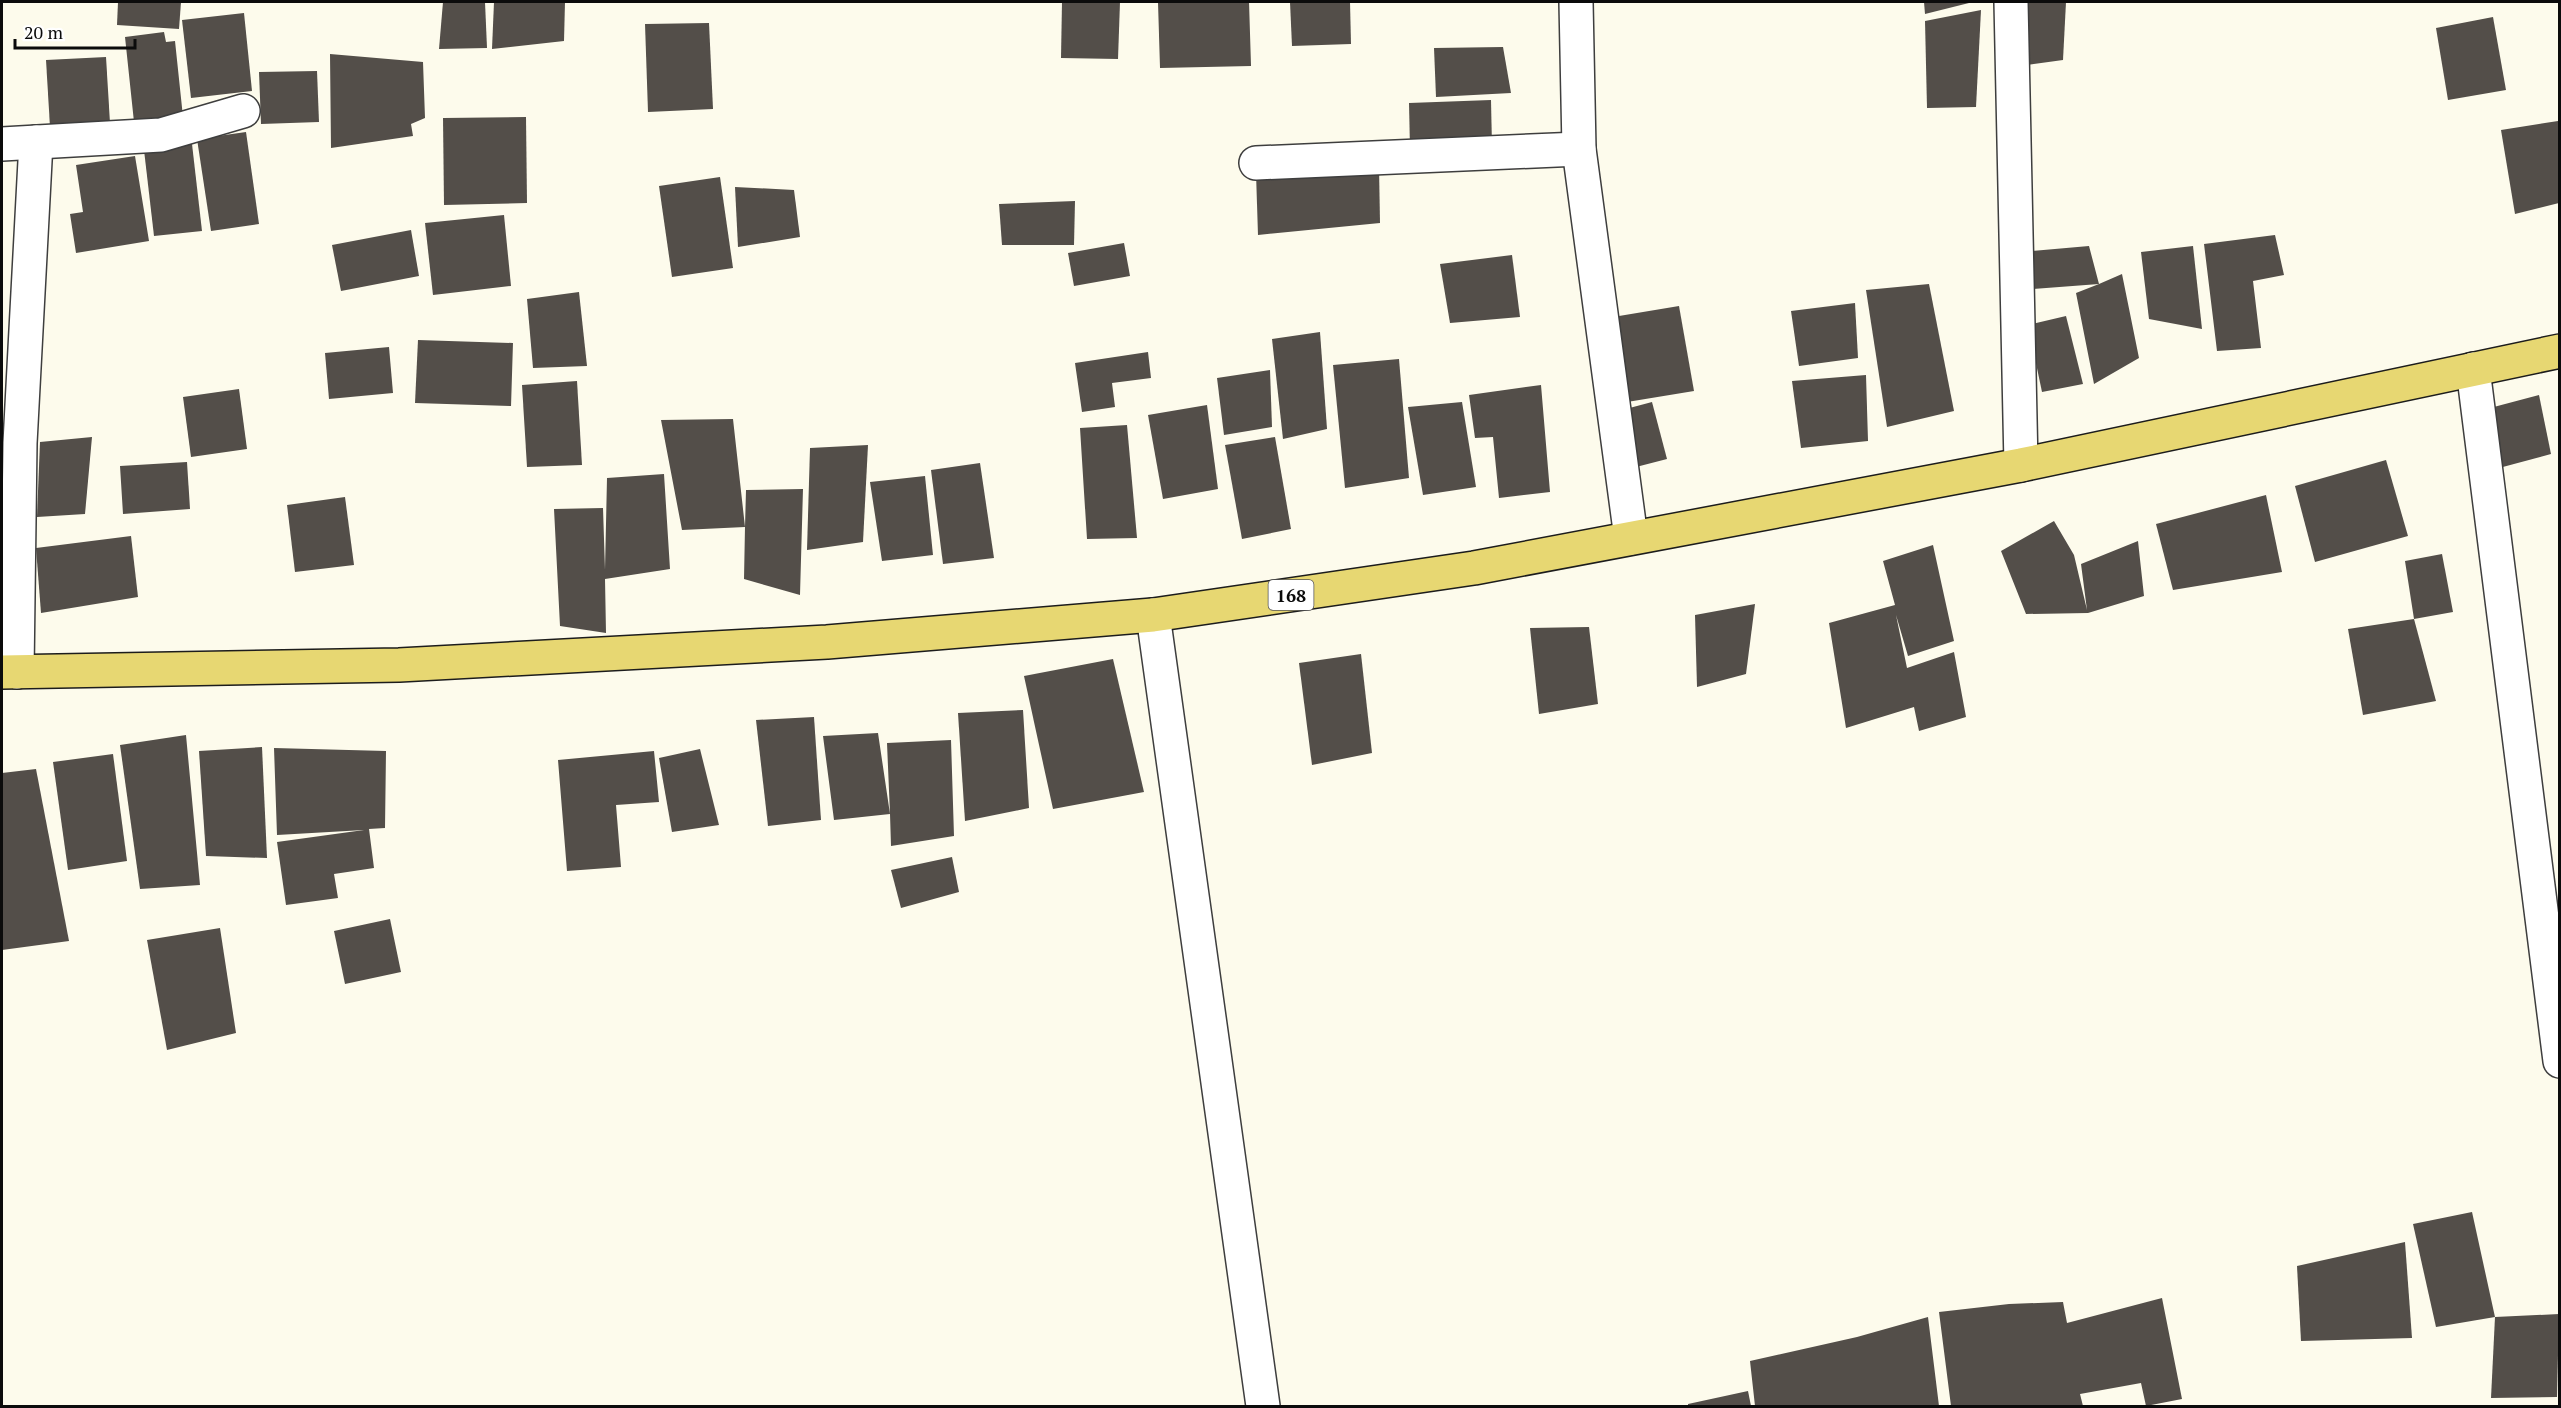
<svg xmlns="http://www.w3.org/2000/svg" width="2561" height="1408" font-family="'PT Serif',serif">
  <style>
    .building { fill: #534e49 }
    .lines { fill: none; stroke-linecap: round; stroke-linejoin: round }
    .minor-casing { stroke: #3e3e3e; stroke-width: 36 }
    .major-casing { stroke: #1c1c1c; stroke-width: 36 }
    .minor { stroke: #fff; stroke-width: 33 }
    .major { stroke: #e7d772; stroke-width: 33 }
    .labels { text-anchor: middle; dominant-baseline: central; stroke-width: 6; stroke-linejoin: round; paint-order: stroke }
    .shield { fill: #fff; stroke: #545454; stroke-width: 1.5 }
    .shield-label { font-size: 18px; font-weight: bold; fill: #0b0b0b }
  </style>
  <rect width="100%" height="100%" fill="#fdfbec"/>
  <g class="building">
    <polygon points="118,2 181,2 179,29 117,25"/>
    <polygon points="443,2 485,2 487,48 439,49"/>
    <polygon points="494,2 565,2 564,41 492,49"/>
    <polygon points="1062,2 1120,2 1118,59 1061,58"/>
    <polygon points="1158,2 1249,2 1251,66 1160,68"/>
    <polygon points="1290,2 1350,2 1351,44 1292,46"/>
    <polygon points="1924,2 1973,2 1925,14"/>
    <polygon points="2019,2 2066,2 2063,60 2012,67"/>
    <polygon points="1981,10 1976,107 1927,108 1925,21"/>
    <polygon points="244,13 252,91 191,98 182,20"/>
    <polygon points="2493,17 2506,90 2448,100 2436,28"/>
    <polygon points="709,23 713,109 648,112 645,24"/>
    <polygon points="164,32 166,42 175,41 183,117 134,122 125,37"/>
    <polygon points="1503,47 1511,93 1436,97 1434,48"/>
    <polygon points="330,54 423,62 425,118 411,124 413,136 331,148"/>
    <polygon points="106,57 110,123 50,127 46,60"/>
    <polygon points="317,71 319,122 261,124 259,72"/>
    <polygon points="1491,100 1492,147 1410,149 1409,103"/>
    <polygon points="526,117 527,203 444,205 443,118"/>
    <polygon points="2558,121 2559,203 2515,214 2501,130"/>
    <polygon points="246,132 259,224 211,231 197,139"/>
    <polygon points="192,144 202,231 154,236 144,150"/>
    <polygon points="135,156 149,241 76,253 70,214 83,212 76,165"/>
    <polygon points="1379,166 1380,223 1258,235 1256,173"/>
    <polygon points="720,177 733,268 672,277 659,186"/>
    <polygon points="735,187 794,190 800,237 738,247"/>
    <polygon points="1075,201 1074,245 1002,245 999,204"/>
    <polygon points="504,215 511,286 433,295 425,223"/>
    <polygon points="411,230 419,276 341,291 332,245"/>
    <polygon points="2275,235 2284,275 2253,281 2261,348 2217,351 2204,244"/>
    <polygon points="1124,243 1130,276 1074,286 1068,253"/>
    <polygon points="2089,246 2099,284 2122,274 2139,358 2094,384 2076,293 2099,284 2033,289 2032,251"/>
    <polygon points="2193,246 2202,329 2149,319 2141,252"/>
    <polygon points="1512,255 1520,317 1450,323 1440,264"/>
    <polygon points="1929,284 1954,411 1887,427 1866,290"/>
    <polygon points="579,292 587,366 533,368 527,299"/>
    <polygon points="1855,303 1858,358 1799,366 1791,311"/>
    <polygon points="1679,306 1694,391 1621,403 1607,318"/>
    <polygon points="2066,316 2083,384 2042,392 2028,325"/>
    <polygon points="1320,332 1327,429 1283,439 1272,339"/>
    <polygon points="418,340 513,343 511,406 415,403"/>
    <polygon points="389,347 393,393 329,399 325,353"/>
    <polygon points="1148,352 1151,378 1112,383 1115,407 1082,412 1075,363"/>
    <polygon points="1399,359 1409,478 1345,488 1333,365"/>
    <polygon points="1270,370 1272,427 1224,435 1217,378"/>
    <polygon points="1866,375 1868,441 1801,448 1792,381"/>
    <polygon points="577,381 582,465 527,467 522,385"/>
    <polygon points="1541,385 1550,492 1499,498 1493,437 1475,438 1469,395"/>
    <polygon points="239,389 247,449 191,457 183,397"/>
    <polygon points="2539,395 2551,454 2499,468 2490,408"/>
    <polygon points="1462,402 1476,487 1423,495 1408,407"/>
    <polygon points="1652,402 1667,459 1636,467 1622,410"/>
    <polygon points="1207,405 1218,489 1163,499 1148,415"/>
    <polygon points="733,419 745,527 746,490 803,489 800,595 744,579 745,527 682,530 661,420"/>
    <polygon points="1127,425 1137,538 1087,539 1080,428"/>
    <polygon points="92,437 85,514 37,517 40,442"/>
    <polygon points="1275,437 1291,529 1242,539 1225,445"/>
    <polygon points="868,445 863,542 807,550 810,448"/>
    <polygon points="2386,460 2408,536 2315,562 2295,486"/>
    <polygon points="187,462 190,509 123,514 120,466"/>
    <polygon points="980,463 994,558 943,564 931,470"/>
    <polygon points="664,474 670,569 605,579 606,633 560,626 554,509 603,508 605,570 607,478"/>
    <polygon points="925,476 933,555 882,561 870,482"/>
    <polygon points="2266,495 2282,572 2173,590 2156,524"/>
    <polygon points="345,497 354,565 295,572 287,505"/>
    <polygon points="2054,521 2074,555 2087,610 2081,564 2138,541 2144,596 2088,613 2026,614 2001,551"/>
    <polygon points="131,536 138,597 41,613 36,548"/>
    <polygon points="1933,545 1954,641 1908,656 1896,615 1907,668 1954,652 1966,717 1919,731 1914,707 1846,728 1829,623 1895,605 1883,561"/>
    <polygon points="2442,554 2453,612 2414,619 2405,561"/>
    <polygon points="1755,604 1746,674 1697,687 1695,615"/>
    <polygon points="2414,619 2436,701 2363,715 2348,629"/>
    <polygon points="1589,627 1598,704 1539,714 1530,628"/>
    <polygon points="1361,654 1372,753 1312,765 1299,663"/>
    <polygon points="1113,659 1144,792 1053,809 1024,676"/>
    <polygon points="1023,710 1029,808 965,821 958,713"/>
    <polygon points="814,717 821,820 768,826 756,720"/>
    <polygon points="878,733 890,814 887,743 951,740 954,836 891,846 890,814 834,820 823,736"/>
    <polygon points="186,735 200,885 140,889 120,745"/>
    <polygon points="262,747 267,858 206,856 199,751"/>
    <polygon points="274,748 386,751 385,828 369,829 374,868 334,874 338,898 286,905 277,842 364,830 277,835"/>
    <polygon points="700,749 719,825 672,832 659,758"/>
    <polygon points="654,751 659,802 616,805 621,867 567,871 558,760"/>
    <polygon points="113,754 127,861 68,870 53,762"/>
    <polygon points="36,769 69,941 2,950 2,773"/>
    <polygon points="952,857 959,892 901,908 891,870"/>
    <polygon points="390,919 401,972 345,984 334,931"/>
    <polygon points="220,928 236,1033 167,1050 147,940"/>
    <polygon points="2472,1212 2495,1317 2436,1327 2413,1224"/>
    <polygon points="2405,1242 2412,1338 2301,1341 2297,1266"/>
    <polygon points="2162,1298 2182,1399 2146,1406 2141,1383 2080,1394 2083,1406 1951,1406 1939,1312 2009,1304 2063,1302 2067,1323"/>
    <polygon points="2559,1314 2557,1397 2491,1398 2495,1317"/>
    <polygon points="1928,1317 1939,1406 1755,1406 1750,1361 1857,1337"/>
    <polygon points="1748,1391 1751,1406 1688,1406 1688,1404"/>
  </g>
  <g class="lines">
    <g class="minor-casing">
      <g id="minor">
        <polyline points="1576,2 1579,149 1631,538"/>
        <polyline points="2011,2 2021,465"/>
        <polyline points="2,144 161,135 243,111"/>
        <polyline points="1256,163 1579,149"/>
        <polyline points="2473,369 2560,1061"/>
        <polyline points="1153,615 1263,1406"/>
        <polyline points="17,672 20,443 36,142"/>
      </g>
    </g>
    <g class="major-casing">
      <polyline id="major" points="2,672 399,665 827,642 1153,615 1474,568 2021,465 2560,351"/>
    </g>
    <use href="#minor" class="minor"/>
    <use href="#major" class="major"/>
  </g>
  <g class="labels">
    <rect class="shield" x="1268.5" y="580" width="45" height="30" rx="4.5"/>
    <g class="shield-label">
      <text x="1291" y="595">168</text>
    </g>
  </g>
  <rect width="2561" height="1408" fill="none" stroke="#0b0b0b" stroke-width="6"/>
  <path d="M15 39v9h120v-9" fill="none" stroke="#0b0b0b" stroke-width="3"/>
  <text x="24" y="39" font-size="18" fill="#0b0b0b" stroke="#ffffff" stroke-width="4.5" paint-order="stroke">20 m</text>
</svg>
